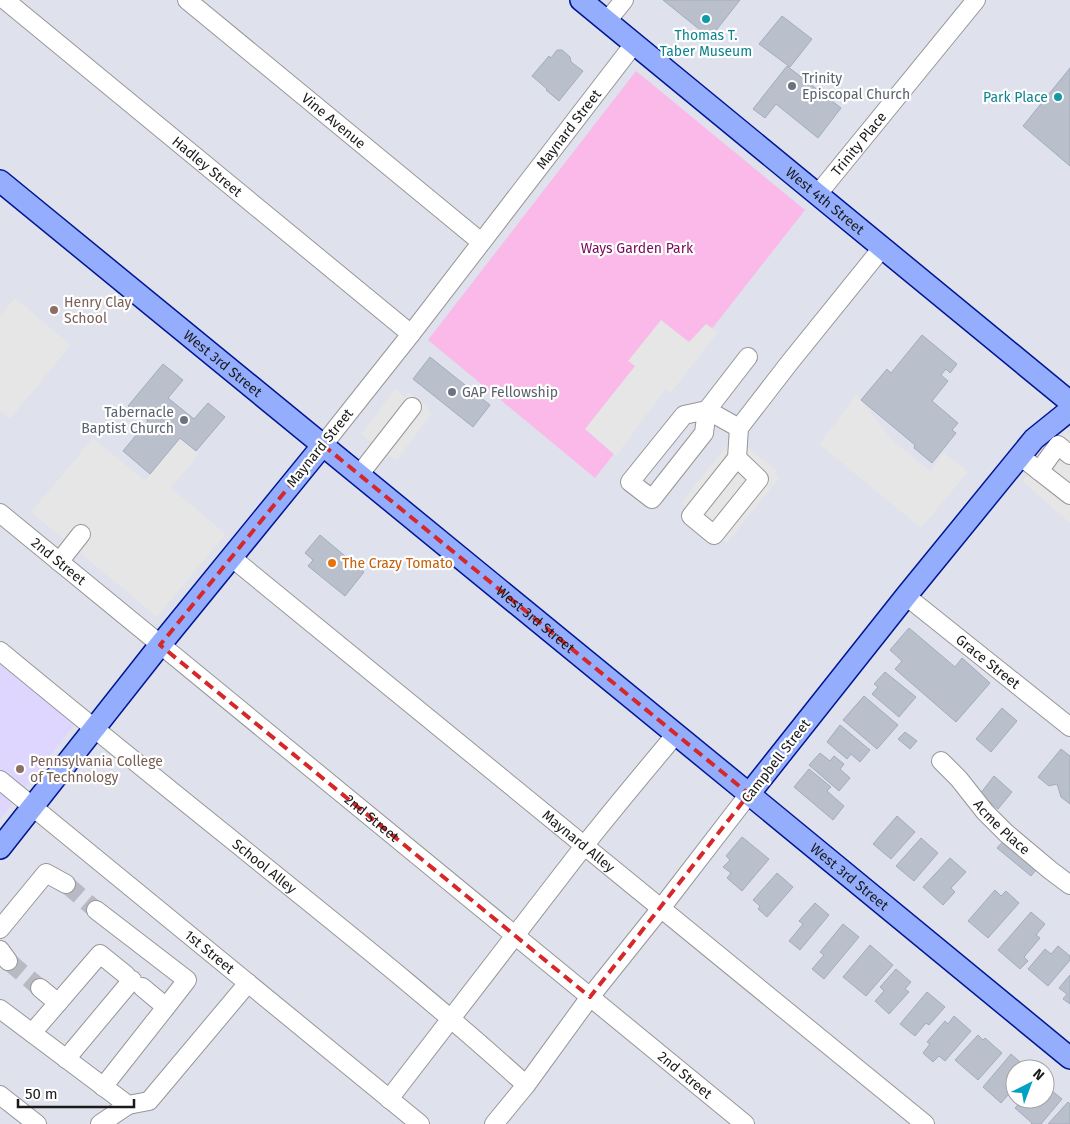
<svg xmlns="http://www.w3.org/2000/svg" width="1070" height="1124" font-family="'Fira Sans',sans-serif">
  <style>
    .education { fill: #ded6ff }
    .park { fill: #fab9e9 }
    .parking { fill: #e6e6e6 }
    .building { fill: #b9c0cc; stroke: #a2acbe }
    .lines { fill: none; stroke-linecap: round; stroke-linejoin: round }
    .minor-tunnel { stroke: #b8b9c3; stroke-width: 18; stroke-dasharray: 18 9; stroke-linecap: butt }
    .minor-casing { stroke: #979797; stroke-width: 20 }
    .major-casing { stroke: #001591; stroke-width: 24 }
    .minor { stroke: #fff; stroke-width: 18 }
    .major { stroke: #94aefd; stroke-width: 21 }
    .marked { fill: none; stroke: #d62828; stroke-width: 4; stroke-dasharray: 10 6; stroke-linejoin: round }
    .culture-dot { fill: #0f9aa8; stroke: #fff; stroke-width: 2 }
    .worship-dot { fill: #6b7280; stroke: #fff; stroke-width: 2 }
    .education-dot { fill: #8d6e63; stroke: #fff; stroke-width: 2 }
    .food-dot { fill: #e8710a; stroke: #fff; stroke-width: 2 }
    .labels { text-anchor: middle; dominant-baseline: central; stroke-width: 4.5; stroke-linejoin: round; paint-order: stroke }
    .culture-label { font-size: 14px; fill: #0d838f; stroke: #fff }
    .worship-label { font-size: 14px; fill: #5b616d; stroke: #fff; text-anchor: start }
    .street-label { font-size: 14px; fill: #1a1a1a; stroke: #fff }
    .park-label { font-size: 14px; fill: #78095a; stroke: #fff }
    .education-label { font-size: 14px; fill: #785e54; stroke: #fff; text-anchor: start }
    .food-label { font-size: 14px; fill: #c56008; stroke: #fff; text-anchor: start }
  </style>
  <rect width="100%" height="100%" fill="#dfe1ed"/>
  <polygon class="education" points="0,652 79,719 0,819"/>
  <polygon class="park" points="636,71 805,210 595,478 428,340"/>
  <g class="parking">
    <polygon points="15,298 71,345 10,419 0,411 0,315"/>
    <polygon points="661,320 689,342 706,324 718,332 671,393 666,389 616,456 585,429 635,366 628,361"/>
    <polygon points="395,389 405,397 408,392 429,408 429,410 432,413 396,461 361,434"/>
    <polygon points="857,394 892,440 930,471 944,452 968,472 921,528 819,444"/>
    <polygon points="1065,431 1070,435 1070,523 1022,481"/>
    <polygon points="737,433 749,449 777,471 775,474 779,478 727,543 681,503"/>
    <polygon points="93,438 145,481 180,438 196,451 199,454 171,488 226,534 157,617 31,512"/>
  </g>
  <g class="building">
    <polygon points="663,0 740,0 710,38"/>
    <polygon points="782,16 812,39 790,67 759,44"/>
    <polygon points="557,50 562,50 570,57 571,62 583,71 559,101 546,90 547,89 532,76 549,56 551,58"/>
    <polygon points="787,66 841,108 818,138 776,104 765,118 753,109"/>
    <polygon points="1070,68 1070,166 1023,126"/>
    <polygon points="922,335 957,364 950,373 946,369 941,375 948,381 932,401 958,423 952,430 956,433 932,463 914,448 915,445 861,400 887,369 891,373"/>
    <polygon points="430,357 490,405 473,427 413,379"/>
    <polygon points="163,364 183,380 168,398 194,419 208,403 225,417 196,451 180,438 150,474 123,451 148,421 128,406"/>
    <polygon points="320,535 364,572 345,596 308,566 313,560 305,553"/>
    <polygon points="909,628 955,667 962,658 990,683 956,722 895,669 902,661 890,650"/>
    <polygon points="885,672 916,697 899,717 872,694 878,687 874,684"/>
    <polygon points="864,696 898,725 877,749 843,720"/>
    <polygon points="1002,708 1017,721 991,752 976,739"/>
    <polygon points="840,725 870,750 860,762 851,754 847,759 827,742"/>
    <polygon points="905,732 917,741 910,749 898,739"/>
    <polygon points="1061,749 1070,756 1070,804 1061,797 1057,784 1049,786 1038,777"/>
    <polygon points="820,753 830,761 834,756 844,764 840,769 850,778 839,791 809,765"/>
    <polygon points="809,769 831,787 827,791 844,806 833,820 794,787"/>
    <polygon points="994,776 1012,792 998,809 980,794"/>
    <polygon points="897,816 915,832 891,859 873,844"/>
    <polygon points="1008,836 1041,864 1031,876 997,848"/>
    <polygon points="742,837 769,859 742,891 727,878 731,873 723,867 730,860 726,856"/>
    <polygon points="921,838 938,853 914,881 896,866"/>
    <polygon points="950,858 966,872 951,888 955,892 943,905 923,887"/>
    <polygon points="777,873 793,887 767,917 758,909 760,906 753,900"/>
    <polygon points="995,890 1001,896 1006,891 1019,903 988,938 968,921"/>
    <polygon points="815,903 829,915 800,950 789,941 803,924 799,921"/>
    <polygon points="1031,912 1045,924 1036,935 1040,938 1024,957 1028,961 1020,969 998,950"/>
    <polygon points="843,924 859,937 824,979 812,969 824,955 820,952"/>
    <polygon points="870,945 893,965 866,996 843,977"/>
    <polygon points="1058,946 1070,956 1070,960 1048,986 1028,969 1045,949 1051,954"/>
    <polygon points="896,969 911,982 905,989 909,992 889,1014 875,1001 884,991 880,987"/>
    <polygon points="1070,975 1070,1004 1063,999 1067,994 1059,988"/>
    <polygon points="927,992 945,1007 929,1025 926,1023 915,1036 900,1024"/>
    <polygon points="954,1016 971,1031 945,1061 939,1056 933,1062 923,1053 930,1044 927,1042 945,1021 948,1024"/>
    <polygon points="978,1035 983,1040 985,1038 1002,1053 978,1080 955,1060"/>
    <polygon points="1011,1054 1028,1069 1015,1069 1015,1087 1001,1103 983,1087"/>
    <polygon points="1045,1085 1062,1099 1041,1124 1031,1124 1032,1123 1015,1108 1023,1099 1045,1099"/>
    <polygon points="1068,1102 1070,1104 1070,1124 1048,1124"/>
  </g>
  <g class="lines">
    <g class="minor-tunnel">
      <polyline points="66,884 96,910"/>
      <polyline points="8,961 40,988"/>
    </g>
    <g class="minor-casing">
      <g id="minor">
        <path id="s1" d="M 5,0 L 411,334"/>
        <path id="s2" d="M 187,0 L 481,242"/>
        <polyline points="607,21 624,0"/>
        <path id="s3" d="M 817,195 L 976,0"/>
        <polygon points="707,410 704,433 652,499 630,482 684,415"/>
        <polyline points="739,428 707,410 748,357"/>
        <path id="s4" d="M 323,445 L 411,334 L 634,44"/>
        <polyline points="1020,456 1070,495"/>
        <polyline points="737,458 759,479 714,535 691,516 737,458 739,428 790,362 882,248"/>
        <polyline points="1039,471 1058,445 1070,455"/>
        <polyline points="359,475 412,407"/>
        <path id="s5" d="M 0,513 L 745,1124"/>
        <path id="s6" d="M 231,557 L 925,1124"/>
        <polyline points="59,562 81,534"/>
        <path id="s7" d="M 906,596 L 1070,727"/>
        <path id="s8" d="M 0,651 C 82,719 164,785 247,852 C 341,928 436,1003 526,1085"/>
        <path id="s9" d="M 941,761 L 959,779 L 985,812 L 1006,833 L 1050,870 L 1070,885"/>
        <path id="s10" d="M 0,780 L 420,1124"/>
        <polyline points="96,910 187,980 166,1007"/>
        <polyline points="0,929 46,873 66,884"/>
        <polyline points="0,950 8,961"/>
        <polyline points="40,988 58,1003"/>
        <polyline points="0,1009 128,1105 149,1101 248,983"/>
        <polyline points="32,1033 100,954 126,975"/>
        <polyline points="66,1059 132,980"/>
        <polyline points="103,1087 166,1007 142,987"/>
        <polyline points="0,1095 37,1124"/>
        <path d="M 389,1099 C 454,1014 519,930 584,846 C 614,808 645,771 676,734"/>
        <polyline points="100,1124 128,1105"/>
        <polyline points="494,1124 526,1085 590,997 662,907 749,794"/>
      </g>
    </g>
    <g class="major-casing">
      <g id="major">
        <path id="s11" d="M 581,0 L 1070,402"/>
        <path id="s12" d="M 0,181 L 749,794 L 1070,1058"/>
        <polyline points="749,794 906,596 1034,439 1070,410"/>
        <polyline points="0,848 160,645 323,445"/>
      </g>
    </g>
    <use href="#minor" class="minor"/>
    <use href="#major" class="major"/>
  </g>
  <path class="marked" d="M 323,445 L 749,794 L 590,997 L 160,645 Z"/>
  <g class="culture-dot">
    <circle cx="706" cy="19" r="5"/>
    <circle cx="1058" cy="97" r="5"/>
  </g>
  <g class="worship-dot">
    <circle cx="792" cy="86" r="5"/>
    <circle cx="452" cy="392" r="5"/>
    <circle cx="184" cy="420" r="5"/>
  </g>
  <g class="education-dot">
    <circle cx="54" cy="310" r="5"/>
    <circle cx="20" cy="769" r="5"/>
  </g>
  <circle class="food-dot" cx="332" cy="563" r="5"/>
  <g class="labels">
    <g class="culture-label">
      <text x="706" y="35">Thomas T.<tspan x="706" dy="16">Taber Museum</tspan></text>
      <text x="1048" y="97" text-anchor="end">Park Place</text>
    </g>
    <g class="worship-label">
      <text x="802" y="78">Trinity<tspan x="802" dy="16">Episcopal Church</tspan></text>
      <text x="462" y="392">GAP Fellowship</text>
      <text x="174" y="412" text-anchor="end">Tabernacle<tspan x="174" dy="16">Baptist Church</tspan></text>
    </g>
    <g class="street-label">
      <text stroke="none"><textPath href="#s2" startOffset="190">Vine Avenue</textPath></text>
      <text stroke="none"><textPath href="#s4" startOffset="400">Maynard Street</textPath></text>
      <text stroke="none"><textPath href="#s3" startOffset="66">Trinity Place</textPath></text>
      <text stroke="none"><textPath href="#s1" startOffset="262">Hadley Street</textPath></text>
      <text stroke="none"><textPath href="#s11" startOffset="316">West 4th Street</textPath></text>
      <text stroke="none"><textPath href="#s12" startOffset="288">West 3rd Street</textPath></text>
      <text transform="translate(320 448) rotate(-51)">Maynard Street</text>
      <text stroke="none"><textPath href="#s5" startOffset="76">2nd Street</textPath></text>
      <text stroke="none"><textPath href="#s12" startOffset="692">West 3rd Street</textPath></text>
      <text stroke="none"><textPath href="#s7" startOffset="105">Grace Street</textPath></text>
      <text transform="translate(776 761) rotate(-52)">Campbell Street</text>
      <text stroke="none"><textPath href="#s5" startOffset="481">2nd Street</textPath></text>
      <text stroke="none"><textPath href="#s9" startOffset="90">Acme Place</textPath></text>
      <text stroke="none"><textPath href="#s6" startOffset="449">Maynard Alley</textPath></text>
      <text stroke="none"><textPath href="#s8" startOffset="341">School Alley</textPath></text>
      <text stroke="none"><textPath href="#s12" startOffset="1098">West 3rd Street</textPath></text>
      <text stroke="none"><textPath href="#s10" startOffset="271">1st Street</textPath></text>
      <text stroke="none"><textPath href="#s5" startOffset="886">2nd Street</textPath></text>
    </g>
    <g class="park-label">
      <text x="637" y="248">Ways Garden Park</text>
    </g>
    <g class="education-label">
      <text x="64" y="302">Henry Clay<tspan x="64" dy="16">School</tspan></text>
      <text x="30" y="761">Pennsylvania College<tspan x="30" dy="16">of Technology</tspan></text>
    </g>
    <g class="food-label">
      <text x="342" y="563">The Crazy Tomato</text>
    </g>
  </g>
  <g transform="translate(1030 1084) rotate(42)"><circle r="24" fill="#ffffff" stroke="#a3a3a3"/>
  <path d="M0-4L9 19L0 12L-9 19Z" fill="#00a1c5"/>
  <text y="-8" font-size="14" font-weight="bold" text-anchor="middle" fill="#1a1a1a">N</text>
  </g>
  <path d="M18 1099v8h116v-8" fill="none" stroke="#1a1a1a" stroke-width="2.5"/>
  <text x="25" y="1099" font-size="15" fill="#1a1a1a" stroke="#ffffff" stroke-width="4" paint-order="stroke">50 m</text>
</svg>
